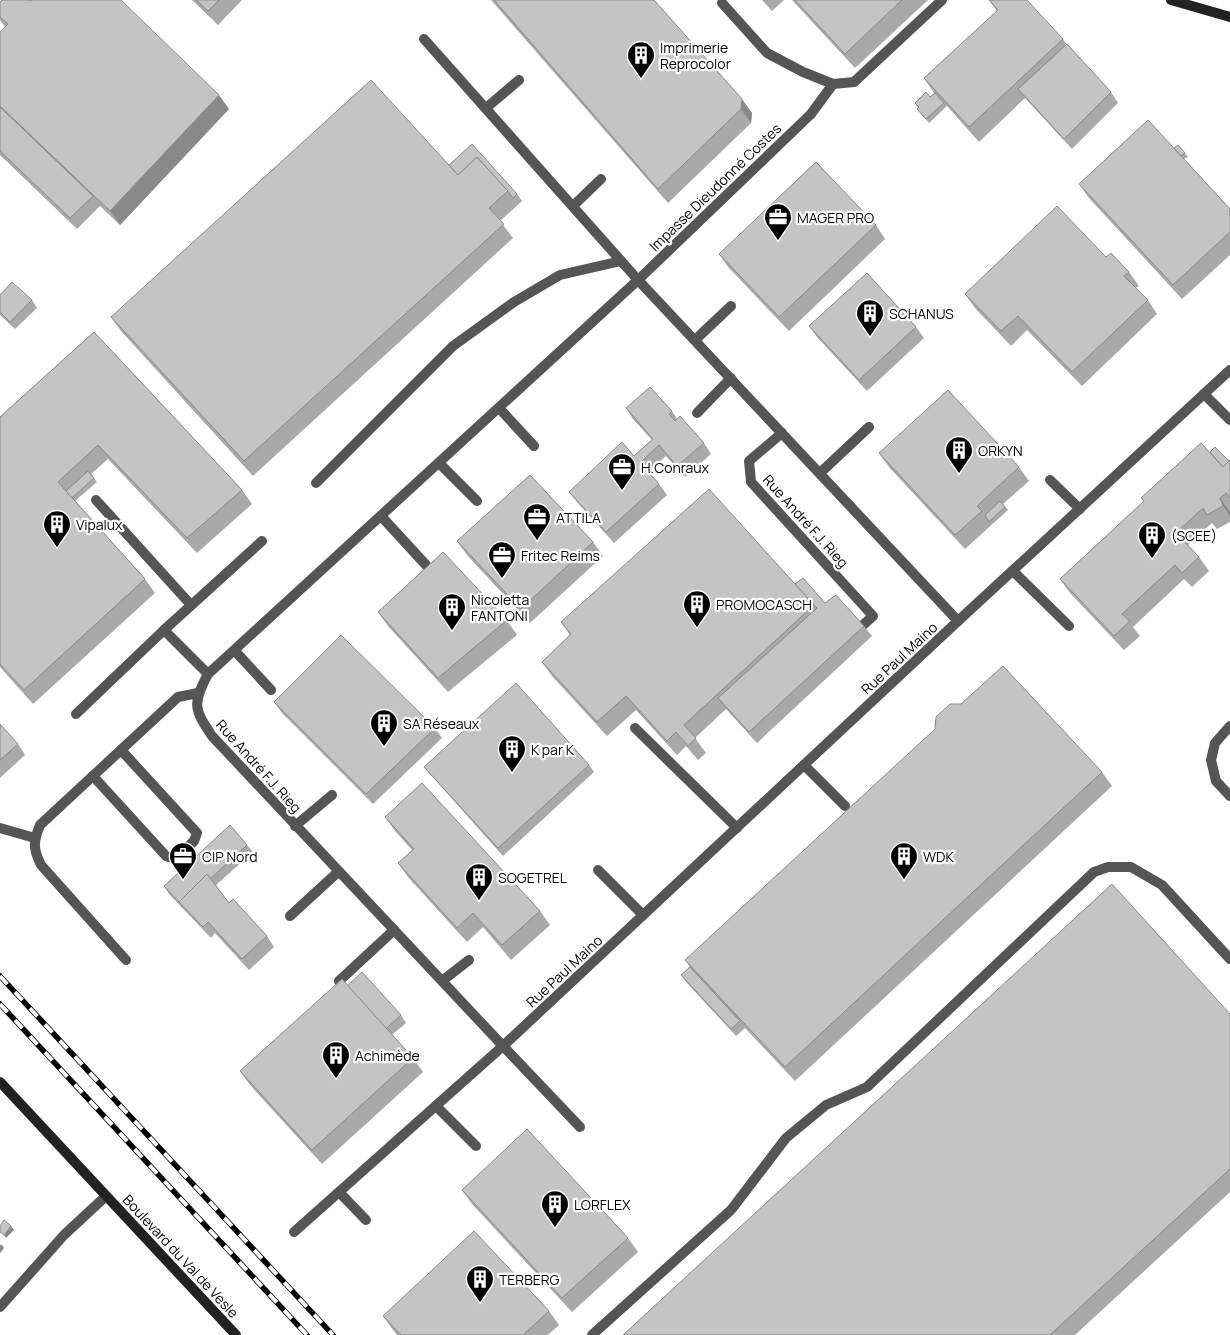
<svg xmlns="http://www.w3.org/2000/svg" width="1230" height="1335" font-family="Manrope,sans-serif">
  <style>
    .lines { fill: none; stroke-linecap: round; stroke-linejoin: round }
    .lane { stroke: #555; stroke-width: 10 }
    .street { stroke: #555; stroke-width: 10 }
    .secondary { stroke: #222; stroke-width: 10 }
    .rail-casing { stroke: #000; stroke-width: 5.5 }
    .rail { stroke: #fff; stroke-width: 4; stroke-dasharray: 11; stroke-linecap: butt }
    .wall { fill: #a9a9a9 }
    .shaded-wall { fill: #898989 }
    .building { fill: #c4c4c4; stroke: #898989 }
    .labels { text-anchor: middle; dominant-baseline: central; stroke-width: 4.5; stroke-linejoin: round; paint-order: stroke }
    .poi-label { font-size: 14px; fill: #000; stroke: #fff; text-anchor: start }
    .street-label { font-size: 14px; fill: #000; stroke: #fff }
  </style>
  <rect width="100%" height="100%" fill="#fff"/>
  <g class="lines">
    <g class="lane">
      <polyline points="722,3 767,53 803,72 833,84 854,82 942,0"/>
      <polyline points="486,108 519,80"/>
      <polyline points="811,114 833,84"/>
      <polyline points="573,206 601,179"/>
      <polyline points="695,340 731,306"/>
      <polyline points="1204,394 1230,420"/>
      <polyline points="499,408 534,446"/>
      <polyline points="697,413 731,378"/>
      <polyline points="782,433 749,461 751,482 873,616 862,626"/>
      <polyline points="439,463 477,501"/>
      <polyline points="820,473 869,427"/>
      <polyline points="1050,480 1080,509"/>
      <polyline points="316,483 453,346 514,302 560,275 621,261"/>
      <polyline points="96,500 191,605"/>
      <polyline points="381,516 426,565"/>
      <polyline points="1013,571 1069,626"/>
      <polyline points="235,651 271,690"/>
      <polyline points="208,674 164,630 262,541"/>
      <polyline points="76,714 164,630"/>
      <polyline points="1230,726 1215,743 1211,760 1216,781 1230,796"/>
      <polyline points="635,728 737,828"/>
      <polyline points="804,765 845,806"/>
      <polyline points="93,776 166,856 175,859 194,841 197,833 121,750"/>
      <polyline points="295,826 332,795"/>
      <polyline points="0,828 35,838"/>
      <polyline points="598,870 643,915"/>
      <polyline points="290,916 338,872"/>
      <path d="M 126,960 L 41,865 C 33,849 33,842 40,825 L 178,697 L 198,693"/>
      <polyline points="339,981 393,931"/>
      <polyline points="442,981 469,960"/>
      <polyline points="503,1046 580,1127"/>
      <polyline points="436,1106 476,1146"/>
      <polyline points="339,1192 366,1220"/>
      <polyline points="0,1307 64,1235 106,1196"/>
      <polyline points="592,1335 731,1210 786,1138 826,1105 867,1087 1094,872 1108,867 1131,867 1162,885 1230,959"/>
    </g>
    <g class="street">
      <polyline points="424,39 638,280 958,621"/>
      <path d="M 503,1046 L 212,736 C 194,709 192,704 208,674 L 638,280 L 811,114"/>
      <polyline points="294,1232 503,1046 958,621 1230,370"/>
    </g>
    <g class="secondary">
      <polyline points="1171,0 1230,17"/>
      <polyline points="0,1082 236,1335"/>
    </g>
    <g class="rail-casing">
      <g id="rail">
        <polyline points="0,976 333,1335"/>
        <polyline points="0,1004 307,1335"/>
      </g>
    </g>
    <use href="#rail" class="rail"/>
  </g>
  <g class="wall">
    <polygon points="192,0 242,0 218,25"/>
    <polygon points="491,0 654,0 752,113 751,123 668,203"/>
    <polygon points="762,0 784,0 772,11"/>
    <polygon points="792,0 928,0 855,68"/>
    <polygon points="989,0 1063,39 1067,45 1111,92 1118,103 1072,149 1025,98 979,142 947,106 929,123 917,109 918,108 915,103 930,97 934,93 924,78 997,11"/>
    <polygon points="0,2 229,109 120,225 100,206 77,229 0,155 0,32 5,27 0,20"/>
    <polygon points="1185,153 1188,157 1184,159 1230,209 1230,255 1182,299 1089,198 1079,184"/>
    <polygon points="449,165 517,194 522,201 500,221 513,238 253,476 121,331 111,317"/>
    <polygon points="876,225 885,239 789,331 729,268 719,254"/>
    <polygon points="1106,257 1129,272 1139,286 1136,288 1148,300 1157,314 1082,386 1027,330 1011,346 975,308 965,294"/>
    <polygon points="0,295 32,300 37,308 15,329 0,315"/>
    <polygon points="809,326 916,327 924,338 867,391 817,337"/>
    <polygon points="94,332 242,490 252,504 197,553 108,459 91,474 97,482 75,501 145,579 155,593 33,704 0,667 0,417"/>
    <polygon points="626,408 672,411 677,419 704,443 711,454 685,477 666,456 649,472 659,484 667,495 614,543 577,502 569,492 634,456 652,440 633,419"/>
    <polygon points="1210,452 1229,461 1230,460 1230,522 1217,529 1212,523 1188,545 1199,557 1209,571 1192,587 1184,579 1133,627 1140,636 1124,650 1070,593 1060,579 1144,501 1141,498"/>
    <polygon points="879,453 1019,467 1029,481 1003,504 1008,510 965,549 889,467"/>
    <polygon points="457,541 593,542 603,556 530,623 467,555"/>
    <polygon points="795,584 864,626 872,636 757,743 726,709 695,738 706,753 698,760 686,746 677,755 636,710 607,736 552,676 542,662 570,635 561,622"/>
    <polygon points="378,612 507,620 517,635 448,692 388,626"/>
    <polygon points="274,702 435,728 442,738 373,804 282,713"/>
    <polygon points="0,724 18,744 25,755 0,778"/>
    <polygon points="589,765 594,772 503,856 430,774 424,767"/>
    <polygon points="1102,772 1112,786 795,1081 744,1027 745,1028 736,1036 687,983 681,975 690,967 685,960"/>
    <polygon points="385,817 540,911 550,925 511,960 483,927 467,942 408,877 398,863 412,850 395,831"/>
    <polygon points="247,845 253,852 216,885 229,903 267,936 274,947 249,970 215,933 211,938 169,894 164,886"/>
    <polygon points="347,985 401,1015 406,1023 392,1035 413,1058 423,1072 322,1164 250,1085 240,1071"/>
    <polygon points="1230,1014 1230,1192 1075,1335 623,1335"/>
    <polygon points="462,1190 628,1238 638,1252 572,1312 472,1204"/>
    <polygon points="549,1311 559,1325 548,1335 397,1335 393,1330 383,1316"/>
  </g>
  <g class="shaded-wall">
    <polygon points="219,95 229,109 120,225 110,211"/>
    <polygon points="742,99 752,113 751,123 741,109"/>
    <polygon points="1220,498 1230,512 1230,516 1223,506"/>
    <polygon points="11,1226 14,1230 6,1238 4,1235"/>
    <polygon points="1,1244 4,1248 0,1253 0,1246"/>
  </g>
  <g class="building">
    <polygon points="2,0 30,0 30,1 31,0 121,0 219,95 110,211 0,106 0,32 8,24 0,17 0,2"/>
    <polygon points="196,0 219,0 208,11"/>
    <polygon points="494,0 654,0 742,99 741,109 658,189"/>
    <polygon points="795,0 902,0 845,54"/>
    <polygon points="989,0 1027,0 1063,39 969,127 924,78 998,10"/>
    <polygon points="1067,44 1111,92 1064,139 1018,89"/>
    <polygon points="371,80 458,175 477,157 508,191 489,208 504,224 244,461 111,317"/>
    <polygon points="926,92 930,97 935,93 944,103 926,119 917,109 919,107 915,103"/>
    <polygon points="0,107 93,196 70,218 0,151"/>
    <polygon points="1148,120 1230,209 1230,232 1173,285 1079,184"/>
    <polygon points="472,144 517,194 513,198 508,191 477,157 458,175 449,165"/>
    <polygon points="1178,145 1185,153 1181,156 1174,148"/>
    <polygon points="816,162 876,225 779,317 719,254"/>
    <polygon points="1057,206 1106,257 1111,253 1129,272 1124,276 1148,300 1072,372 1018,316 1001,331 965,294"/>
    <polygon points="867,273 916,327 859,380 809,326"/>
    <polygon points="12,282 32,300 10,322 0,312 0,295"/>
    <polygon points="94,332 242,490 187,538 98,445 58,482 145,579 24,690 0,664 0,417"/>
    <polygon points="650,387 672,411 669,414 675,421 680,416 704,443 677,466 659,445 640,463 659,484 606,532 569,492 622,442 634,456 653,439 626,408"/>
    <polygon points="948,390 1019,467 977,506 982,511 955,535 879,453"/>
    <polygon points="1201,443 1223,467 1230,460 1230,498 1226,493 1220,498 1223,506 1207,515 1203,508 1176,533 1199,557 1182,573 1175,565 1122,614 1130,621 1114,636 1060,579 1144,501 1141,498"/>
    <polygon points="1215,447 1229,461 1223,467 1210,452"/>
    <polygon points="88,471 94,478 72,498 66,491"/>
    <polygon points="530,475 593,542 521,609 457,541"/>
    <polygon points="709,489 814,605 684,725 696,738 688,746 676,732 667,741 626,696 597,722 542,662 571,634 561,622"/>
    <polygon points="1000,501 1005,507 989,522 985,515"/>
    <polygon points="443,552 507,620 438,678 378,612"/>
    <polygon points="803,578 825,603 836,595 864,626 749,732 718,698 817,608 795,584"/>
    <polygon points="341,635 435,728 366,794 274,702"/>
    <polygon points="1003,666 1102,772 785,1067 685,960 935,729 936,717 950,704 961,704"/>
    <polygon points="516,683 589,765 498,848 424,767"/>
    <polygon points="0,724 18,744 0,760"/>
    <polygon points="422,783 540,911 502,945 473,913 457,928 398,863 414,849 385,817"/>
    <polygon points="230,825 247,845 210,879 207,874 179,902 180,903 164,886"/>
    <polygon points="207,874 229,903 233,899 267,936 242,959 208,922 203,927 179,902"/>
    <polygon points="1112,884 1230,1014 1230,1169 1050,1335 623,1335"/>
    <polygon points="690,967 740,1021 731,1029 681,975"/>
    <polygon points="362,972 401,1015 386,1029 347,986"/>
    <polygon points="342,979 413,1058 312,1150 240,1071"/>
    <polygon points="527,1129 628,1238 562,1298 462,1190"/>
    <polygon points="4,1220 11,1226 4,1235 0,1232 0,1226"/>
    <polygon points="474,1231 549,1311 523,1335 401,1335 383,1316"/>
  </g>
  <defs>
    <g id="building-pin" transform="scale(1.4375)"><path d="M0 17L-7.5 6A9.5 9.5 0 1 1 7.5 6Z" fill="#000" stroke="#fff"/><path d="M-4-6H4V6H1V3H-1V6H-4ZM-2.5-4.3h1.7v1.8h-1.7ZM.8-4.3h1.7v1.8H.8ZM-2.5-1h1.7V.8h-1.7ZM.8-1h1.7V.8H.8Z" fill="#fff"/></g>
    <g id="office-pin" transform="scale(1.4375)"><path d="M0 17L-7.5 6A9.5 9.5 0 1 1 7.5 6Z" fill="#000" stroke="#fff"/><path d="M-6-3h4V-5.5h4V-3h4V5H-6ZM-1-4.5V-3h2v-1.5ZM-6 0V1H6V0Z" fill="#fff"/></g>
  </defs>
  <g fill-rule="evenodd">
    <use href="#building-pin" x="641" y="55"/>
    <use href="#office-pin" x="778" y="217"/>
    <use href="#building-pin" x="870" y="313"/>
    <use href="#building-pin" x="959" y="450"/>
    <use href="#office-pin" x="622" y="467"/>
    <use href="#office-pin" x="537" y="517"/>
    <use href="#building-pin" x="57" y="524"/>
    <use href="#building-pin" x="1152" y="535"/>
    <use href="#office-pin" x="502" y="555"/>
    <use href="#building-pin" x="697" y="604"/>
    <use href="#building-pin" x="452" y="607"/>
    <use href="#building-pin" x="384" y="723"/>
    <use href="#building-pin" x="512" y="749"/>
    <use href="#office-pin" x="183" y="856"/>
    <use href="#building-pin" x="904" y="856"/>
    <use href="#building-pin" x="479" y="877"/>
    <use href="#building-pin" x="336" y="1055"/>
    <use href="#building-pin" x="555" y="1204"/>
    <use href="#building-pin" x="480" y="1279"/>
  </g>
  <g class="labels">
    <g class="poi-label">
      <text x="660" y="47">Imprimerie<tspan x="660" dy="16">Reprocolor</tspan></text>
      <text x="797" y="217">MAGER PRO</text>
      <text x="889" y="313">SCHANUS</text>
      <text x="978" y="450">ORKYN</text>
      <text x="641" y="467">H.Conraux</text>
      <text x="556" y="517">ATTILA</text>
      <text x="76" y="524">Vipalux</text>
      <text x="1171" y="535">(SCEE)</text>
      <text x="521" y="555">Fritec Reims</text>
      <text x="471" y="599">Nicoletta<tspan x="471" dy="16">FANTONI</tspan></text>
      <text x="716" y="604">PROMOCASCH</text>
      <text x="403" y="723">SA Réseaux</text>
      <text x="531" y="749">K par K</text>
      <text x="202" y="856">CIP Nord</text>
      <text x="923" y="856">WDK</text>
      <text x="498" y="877">SOGETREL</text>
      <text x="355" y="1055">Achimède</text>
      <text x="574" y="1204">LORFLEX</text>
      <text x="499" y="1279">TERBERG</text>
    </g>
    <g class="street-label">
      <text transform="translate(715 187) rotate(-44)">Impasse Dieudonné Costes</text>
      <text transform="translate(806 521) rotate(48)">Rue André F.J. Rieg</text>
      <text transform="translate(899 658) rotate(-43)">Rue Paul Maino</text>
      <text transform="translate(259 766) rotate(48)">Rue André F.J. Rieg</text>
      <text transform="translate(564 971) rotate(-43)">Rue Paul Maino</text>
      <text transform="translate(181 1256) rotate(47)">Boulevard du Val de Vesle</text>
    </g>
  </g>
</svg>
